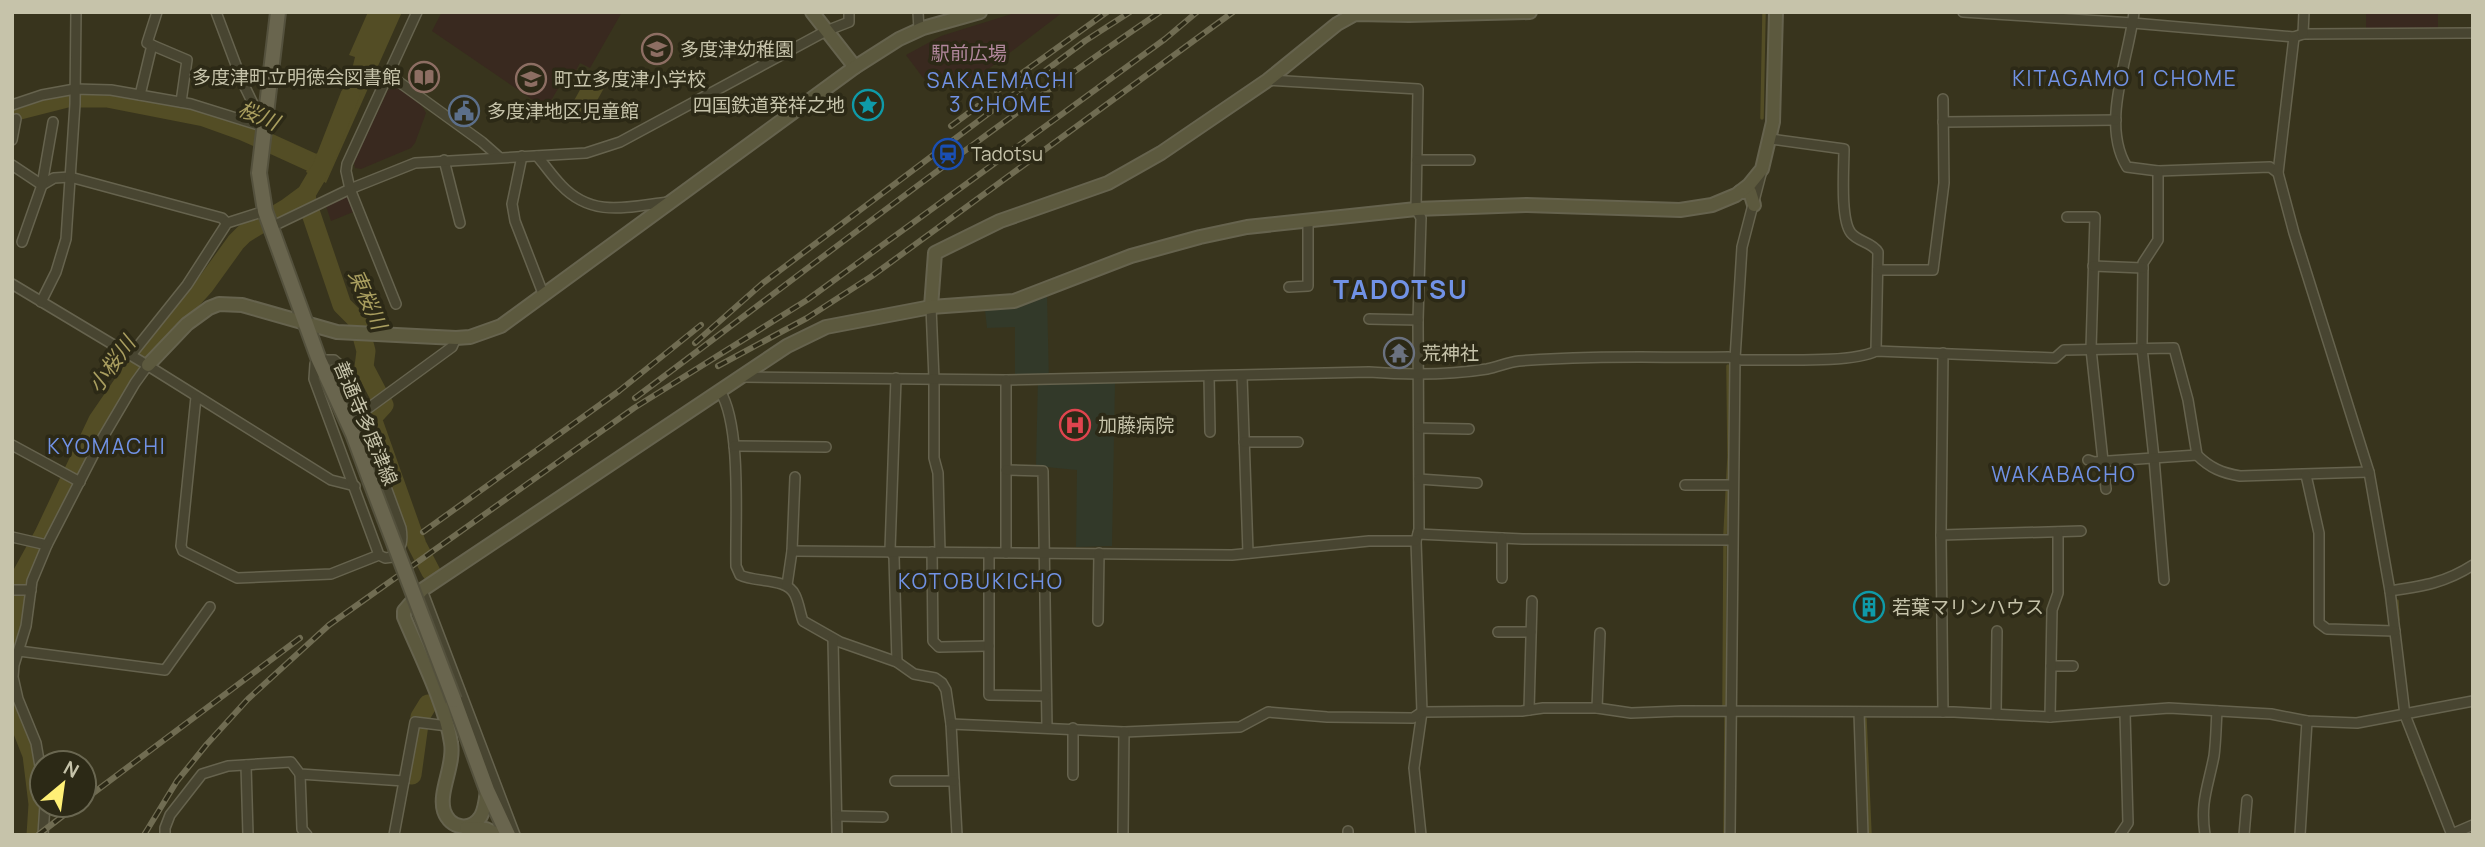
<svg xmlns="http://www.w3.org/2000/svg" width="2485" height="847" font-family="Manrope,'Noto Sans JP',sans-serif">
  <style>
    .medical { fill: #323929 }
    .green { fill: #39291f }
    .water { fill: #534d25 }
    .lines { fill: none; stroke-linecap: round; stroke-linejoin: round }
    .stream { stroke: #534d25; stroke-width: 3.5 }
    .river { stroke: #534d25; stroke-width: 19 }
    .street-casing { stroke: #66634e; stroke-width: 12 }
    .secondary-casing { stroke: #66634e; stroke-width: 16 }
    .primary-casing { stroke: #54513d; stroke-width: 18 }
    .street { stroke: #484531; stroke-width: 9 }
    .secondary { stroke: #5c593e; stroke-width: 12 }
    .primary { stroke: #69654e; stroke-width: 14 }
    .rail-casing { stroke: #706c52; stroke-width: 6 }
    .rail { stroke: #2c2916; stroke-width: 3.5; stroke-dasharray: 10; stroke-linecap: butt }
    .primary-bridge-casing { stroke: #54513d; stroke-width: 18; stroke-linecap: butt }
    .primary-bridge { stroke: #69654e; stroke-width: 14 }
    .labels { text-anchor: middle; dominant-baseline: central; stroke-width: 7; stroke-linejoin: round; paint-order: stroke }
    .poi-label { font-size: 19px; fill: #c6c3aa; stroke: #2c2916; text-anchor: start }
    .park-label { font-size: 19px; fill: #b2889d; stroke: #2c2916 }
    .street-label { font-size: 19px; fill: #c6c3aa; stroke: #2c2916 }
    .neighbourhood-label { font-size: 21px; letter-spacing: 2px; fill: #7192e5; stroke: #2c2916 }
    .water-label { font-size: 21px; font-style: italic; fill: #a99e5f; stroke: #2c2916 }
    .district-label { font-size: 26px; font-weight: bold; letter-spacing: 2px; fill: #7192e5; stroke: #2c2916 }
  </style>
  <rect width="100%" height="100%" fill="#38341d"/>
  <polygon class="medical" points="1047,294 1049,383 1115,382 1112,546 1076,547 1077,470 1036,466 1038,377 1015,375 1015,327 987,328 985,310 1011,305"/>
  <g class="green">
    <polygon points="442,12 622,12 590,68 580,63 565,90 559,87 546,109 432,31"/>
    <polygon points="1018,12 1063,12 961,90 951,76 933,91 906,55 941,36"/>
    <rect x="2366" y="12" width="72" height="17"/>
    <path d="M 392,86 C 404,89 421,102 426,113 L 415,143 L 411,148 L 361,169 L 355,168 L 354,162 L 388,90 Z"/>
    <polygon points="351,193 358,210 331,221 326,206"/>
  </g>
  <g class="water">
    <polygon points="368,12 402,12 326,183 306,172 315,154 324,151 335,140 355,57 349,55"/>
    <polygon points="586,79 604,88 584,124 566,115"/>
  </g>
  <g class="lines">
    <g class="stream">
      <polyline points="1762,118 1764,13"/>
      <polyline points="1725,535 1729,457 1728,366"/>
      <polyline points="2397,601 2398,620"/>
      <polyline points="1724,708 1725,545"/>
      <polyline points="1865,719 1870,835"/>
      <polyline points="2409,736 2423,774"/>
      <polyline points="1725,835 1726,717"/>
    </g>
    <g class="river">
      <polyline points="12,112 67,98 107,98 204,117 243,131 322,167"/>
      <polyline points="306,194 307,202 342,305 358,321 366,351 364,367 384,405 372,418 417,545 431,572"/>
      <polyline points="12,638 17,620 22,574 44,534 98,420 146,350 205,285 236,242 244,234 287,208 306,194 322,167 350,95"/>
      <polyline points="12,704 32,755 38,804 36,835"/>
      <polyline points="412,775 420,717 428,704"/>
    </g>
    <g class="street-casing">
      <g id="street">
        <polyline points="157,12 147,43 187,60 181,102"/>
        <polyline points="216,12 242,81 264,126"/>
        <polyline points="918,12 919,30"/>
        <polyline points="1963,12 2133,23 2294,37 2303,34 2473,33"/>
        <path d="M 2134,12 C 2129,58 2100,124 2127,167 L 2158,171 L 2270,167 L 2278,173"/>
        <polyline points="2303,34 2304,12"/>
        <polyline points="2294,37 2278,173 2294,233 2369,472 2390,591 2405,715 2452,835"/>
        <polyline points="388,74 482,142 499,157"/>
        <polyline points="1268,80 1418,89 1416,209 1421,218 1418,320 1419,529 1416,541 1422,712 1414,768 1421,835"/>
        <polyline points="140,95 152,45"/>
        <polyline points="12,105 42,95 75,89 111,90 191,104 265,127"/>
        <polyline points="1943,122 2116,120"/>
        <path d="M 1771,139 L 1844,149 C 1844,168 1840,219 1851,233 C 1858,242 1872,242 1878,252 L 1876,351"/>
        <polyline points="12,140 16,119"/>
        <polyline points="522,156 512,204 515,221 544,296"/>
        <path d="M 537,156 C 545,165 552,176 561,185 C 592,218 627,207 668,202"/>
        <polyline points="444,160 460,223"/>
        <polyline points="1417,160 1470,160"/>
        <polyline points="12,165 42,185 54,178 70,177 222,218 227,223"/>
        <polyline points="2158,171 2158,240 2143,263 2142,348 2154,458 2164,580"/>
        <polyline points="2067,217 2095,217 2091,349 2106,489"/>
        <polyline points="271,227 350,189 415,163 586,153 620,142 826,31 849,22 849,12"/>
        <polyline points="22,242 42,185 53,122"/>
        <polyline points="2093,266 2143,268"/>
        <polyline points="1878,270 1933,270 1944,183 1943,99"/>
        <polyline points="12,284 142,362 331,480 355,486"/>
        <polyline points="1289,287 1308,286 1308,221"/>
        <polyline points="41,302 56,272 66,239 75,104 76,12"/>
        <polyline points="396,304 350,189 346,171 347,164 417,12"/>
        <polyline points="931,307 934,379 934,458 938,473 940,552"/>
        <polyline points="1369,319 1418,320"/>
        <polyline points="1943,353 1941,535 1943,712"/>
        <polyline points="131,355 187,285 227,223 265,211"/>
        <polyline points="1209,376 1210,432"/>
        <polyline points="1242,376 1248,553"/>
        <path d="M 742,377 L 1006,380 L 1369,372 C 1407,375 1449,375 1487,369 C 1498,367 1508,362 1519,361 C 1588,355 1659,358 1729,357 L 1741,360 C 1773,359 1851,364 1876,351 L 2055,358 L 2064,350 L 2174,348 L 2188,400 L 2197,455"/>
        <polyline points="896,378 890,550 894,557 897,662"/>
        <polyline points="1006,380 1006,553"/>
        <path d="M 720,391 C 742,426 735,522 736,566 L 740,575 C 755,583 787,577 795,595 C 799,603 800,613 803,621 L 840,642 L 897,662 L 914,674 L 935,678 L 942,683 L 946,690 L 951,724 L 957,835"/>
        <path d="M 196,397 L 181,546 L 183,551 L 237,578 L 331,574 L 379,555 L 385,558 L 393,557 C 402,548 403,540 401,528 L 342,367 L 334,360 L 319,360 L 315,364 L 314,379 L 379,555"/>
        <polyline points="359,415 452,347 456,338"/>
        <polyline points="1419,428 1469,429"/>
        <polyline points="1244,442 1298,442"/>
        <polyline points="12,445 80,482"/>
        <polyline points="734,446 826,447"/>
        <path d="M 2088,460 L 2094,462 L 2197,455 C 2210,468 2222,473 2240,476 L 2369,472"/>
        <polyline points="1006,470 1043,471 1047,727"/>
        <polyline points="2306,475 2319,533 2319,623 2327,629 2395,631"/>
        <polyline points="1419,479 1477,483"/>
        <polyline points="1685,485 1733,485"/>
        <polyline points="1418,534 1523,539 1732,540"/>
        <polyline points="1941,535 2081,531"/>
        <polyline points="12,537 47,545"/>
        <polyline points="792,551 1232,555 1369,541 1416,541"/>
        <polyline points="932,552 933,641 939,647 989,646"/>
        <polyline points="989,553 989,695 1046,696"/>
        <polyline points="1502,578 1502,538"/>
        <polyline points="787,585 792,551 795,477"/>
        <polyline points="12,590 31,590"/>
        <polyline points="422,590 515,835"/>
        <path d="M 2390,591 C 2423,586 2445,583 2473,565"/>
        <polyline points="1098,621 1099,553"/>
        <polyline points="1498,632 1531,632"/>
        <polyline points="833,639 837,835"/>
        <polyline points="19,651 165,670 210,607"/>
        <polyline points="2051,666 2073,666"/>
        <polyline points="1597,708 1600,633"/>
        <polyline points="1529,710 1532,601"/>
        <polyline points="1859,712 1863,835"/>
        <polyline points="1996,714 1997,631"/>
        <polyline points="2050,717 2052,610 2058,593 2058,532"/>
        <polyline points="951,724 1124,732 1240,727 1268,712 1327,717 1413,718 1422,712 1522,711 1543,708 1597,708 1631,713 1681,711 1954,712 2050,717 2169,708 2271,714 2307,721 2357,723 2473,701"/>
        <polyline points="1073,728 1073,775"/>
        <polyline points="246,765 248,835"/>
        <polyline points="300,774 302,829 307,835"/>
        <polyline points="42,778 36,743 18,699 13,677 14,665 26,626 32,581 47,545 99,444 135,383 148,365"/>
        <polyline points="895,781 954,781"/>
        <polyline points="837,816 883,817"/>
        <polyline points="2452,834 2473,825"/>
        <polyline points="43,835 45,805"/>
        <polyline points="165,835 165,828 170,815 202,774 228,766 291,762 300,774 404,781"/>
        <polyline points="394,835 415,722 448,726"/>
        <polyline points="1123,835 1124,732"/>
        <polyline points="1348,835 1348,831"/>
        <polyline points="1730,835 1735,359 1742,247 1761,174"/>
        <polyline points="2120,835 2128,823 2125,713"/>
        <path d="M 2205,835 C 2200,802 2208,787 2214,756 C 2216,741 2216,726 2217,711"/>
        <polyline points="2244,835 2247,800"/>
        <polyline points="2300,835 2307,721"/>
      </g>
    </g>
    <g class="secondary-casing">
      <g id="secondary">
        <polyline points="812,12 855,67"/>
        <polyline points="1740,192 1750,192 1754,205"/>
        <polyline points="931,307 935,253 1000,221 1108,183 1161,153 1268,80 1337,24 1355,14 1409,15 1530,12"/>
        <polyline points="148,365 187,324 209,308 219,304 242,305 337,332 456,338 470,337 501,326 855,67 899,39 923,28 980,12"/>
        <path d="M 487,790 C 486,798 485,809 481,816 C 471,832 450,829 444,811 C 438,792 455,765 451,743 C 446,706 419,653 404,617 L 404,611 L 422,590 L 787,346 L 826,327 L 931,307 L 1014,301 L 1131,256 L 1200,237 L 1247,227 L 1416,209 L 1527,205 L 1680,210 L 1712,205 L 1736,195 L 1749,185 L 1762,169 L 1773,122 L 1776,12"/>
        <polyline points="466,828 486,829 499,835"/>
      </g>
    </g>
    <g class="primary-casing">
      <g id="primary">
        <polyline points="278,12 259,173 265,211 319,360 353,434 370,480"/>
        <polyline points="454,700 487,790 508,835"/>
      </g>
    </g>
    <use href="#street" class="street"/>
    <use href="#secondary" class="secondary"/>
    <use href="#primary" class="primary"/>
    <g class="rail-casing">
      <g id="rail">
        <polyline points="997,91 1107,12"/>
        <polyline points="951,126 978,106"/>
        <polyline points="695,343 763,283 1085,41 1130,12"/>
        <polyline points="718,366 807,318 872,276 1233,12"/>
        <path d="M 635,398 C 809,268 981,134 1160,12"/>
        <polyline points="423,532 619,391 701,325"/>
        <polyline points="84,800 300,638"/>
        <polyline points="38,835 77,805"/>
        <polyline points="144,835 177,781 207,744 248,699 329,625 634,408 807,300 1165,39 1197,12"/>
      </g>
    </g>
    <use href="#rail" class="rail"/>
    <g class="primary-bridge-casing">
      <polyline id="primary-bridge" points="370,480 454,700"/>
    </g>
    <use href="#primary-bridge" class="primary-bridge"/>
  </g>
  <defs>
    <g id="school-ring" transform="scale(1.575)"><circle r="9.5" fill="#2c2916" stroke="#8d6e63" stroke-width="1.5"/><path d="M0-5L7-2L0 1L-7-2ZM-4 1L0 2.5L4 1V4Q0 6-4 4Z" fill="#8d6e63"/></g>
    <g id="library-ring" transform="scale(1.575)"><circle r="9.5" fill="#2c2916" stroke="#8d6e63" stroke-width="1.5"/><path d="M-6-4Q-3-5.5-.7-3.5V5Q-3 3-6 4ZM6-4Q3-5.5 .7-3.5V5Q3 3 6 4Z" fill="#8d6e63"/></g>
    <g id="sight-ring" transform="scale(1.575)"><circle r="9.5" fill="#2c2916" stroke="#0f9aa8" stroke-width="1.5"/><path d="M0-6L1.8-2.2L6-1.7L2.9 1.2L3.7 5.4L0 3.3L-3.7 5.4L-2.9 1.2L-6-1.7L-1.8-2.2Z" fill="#0f9aa8"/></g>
    <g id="civic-ring" transform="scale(1.575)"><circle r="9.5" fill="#2c2916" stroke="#5c6f8a" stroke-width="1.5"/><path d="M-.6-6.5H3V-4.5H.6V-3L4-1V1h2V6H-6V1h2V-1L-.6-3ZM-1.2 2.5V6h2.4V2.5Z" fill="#5c6f8a"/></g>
    <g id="station-ring" transform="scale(1.575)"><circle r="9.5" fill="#2c2916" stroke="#1a4fb4" stroke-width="1.5"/><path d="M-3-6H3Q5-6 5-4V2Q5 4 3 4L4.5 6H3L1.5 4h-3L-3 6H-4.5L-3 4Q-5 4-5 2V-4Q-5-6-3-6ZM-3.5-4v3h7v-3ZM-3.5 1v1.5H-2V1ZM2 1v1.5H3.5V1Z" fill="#1a4fb4"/></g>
    <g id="temple-ring" transform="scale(1.575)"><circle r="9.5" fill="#2c2916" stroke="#6b7280" stroke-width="1.5"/><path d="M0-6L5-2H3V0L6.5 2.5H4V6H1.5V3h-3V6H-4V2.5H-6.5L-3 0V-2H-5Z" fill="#6b7280"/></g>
    <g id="hospital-ring" transform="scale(1.575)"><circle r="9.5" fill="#2c2916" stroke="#e0444e" stroke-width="1.5"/><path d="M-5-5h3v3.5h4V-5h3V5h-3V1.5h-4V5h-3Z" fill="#e0444e"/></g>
    <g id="building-ring" transform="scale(1.575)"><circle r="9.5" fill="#2c2916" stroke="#0f9aa8" stroke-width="1.5"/><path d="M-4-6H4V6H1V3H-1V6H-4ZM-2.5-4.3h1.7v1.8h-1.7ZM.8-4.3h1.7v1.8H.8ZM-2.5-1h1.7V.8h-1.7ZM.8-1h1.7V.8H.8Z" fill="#0f9aa8"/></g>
  </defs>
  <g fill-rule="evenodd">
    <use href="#school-ring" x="657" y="49"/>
    <use href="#library-ring" x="424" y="77"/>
    <use href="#school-ring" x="531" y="79"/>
    <use href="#sight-ring" x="868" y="105"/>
    <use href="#civic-ring" x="464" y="111"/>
    <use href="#station-ring" x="948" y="154"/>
    <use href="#temple-ring" x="1399" y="353"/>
    <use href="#hospital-ring" x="1075" y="425"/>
    <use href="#building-ring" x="1869" y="607"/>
  </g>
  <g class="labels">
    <g class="poi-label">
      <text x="680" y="49">多度津幼稚園</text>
      <text x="401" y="77" text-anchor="end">多度津町立明徳会図書館</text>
      <text x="554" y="79">町立多度津小学校</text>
      <text x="845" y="105" text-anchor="end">四国鉄道発祥之地</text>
      <text x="487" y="111">多度津地区児童館</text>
      <text x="971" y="154">Tadotsu</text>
      <text x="1422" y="353">荒神社</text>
      <text x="1098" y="425">加藤病院</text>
      <text x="1892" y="607">若葉マリンハウス</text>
    </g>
    <g class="park-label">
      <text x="969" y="53">駅前広場</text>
    </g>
    <g class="street-label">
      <text transform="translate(366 423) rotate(67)">善通寺多度津線</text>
    </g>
    <g class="neighbourhood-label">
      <text x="2125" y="78">KITAGAMO 1 CHOME</text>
      <text x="1001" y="80">SAKAEMACHI<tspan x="1001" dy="24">3 CHOME</tspan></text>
      <text x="107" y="446">KYOMACHI</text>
      <text x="2064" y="474">WAKABACHO</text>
      <text x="981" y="581">KOTOBUKICHO</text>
    </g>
    <g class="water-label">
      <text transform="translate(259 115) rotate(23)">桜川</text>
      <text transform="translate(368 299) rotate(66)">東桜川</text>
      <text transform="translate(111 364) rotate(-54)">小桜川</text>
    </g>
    <g class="district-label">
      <text x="1401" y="289">TADOTSU</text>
    </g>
  </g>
  <rect width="2485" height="847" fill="none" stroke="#c6c3aa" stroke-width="28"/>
  <g transform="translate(63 784) rotate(29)"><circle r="33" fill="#2c2916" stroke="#6a6751" stroke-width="2"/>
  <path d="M0-5L12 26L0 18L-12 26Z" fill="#fff076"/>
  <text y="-10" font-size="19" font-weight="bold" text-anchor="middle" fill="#c6c3aa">N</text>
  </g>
</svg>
